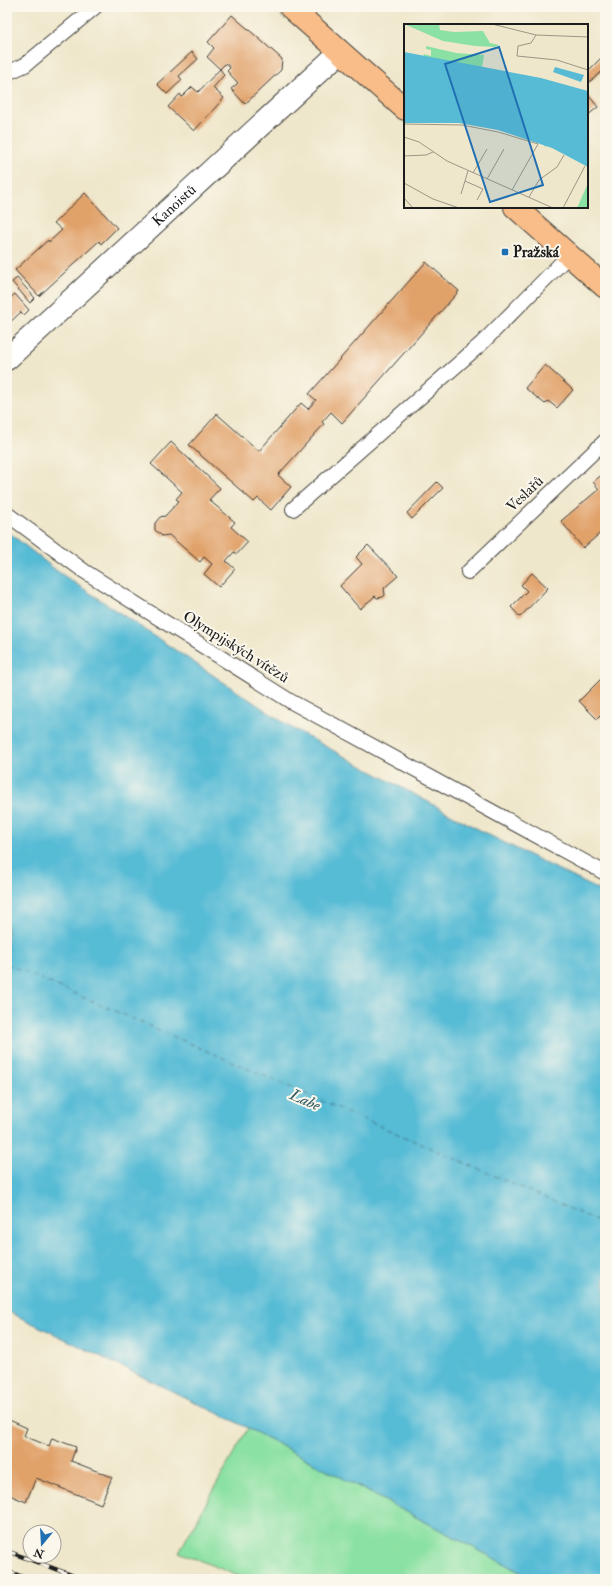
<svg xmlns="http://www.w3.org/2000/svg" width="612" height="1586" font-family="'IM FELL Double Pica',serif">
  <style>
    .green { fill: #8be1a3; stroke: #547e60 }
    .water { fill: #57bbd5; stroke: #3a6c78 }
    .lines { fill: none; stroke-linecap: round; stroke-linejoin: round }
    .ferry { stroke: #345c66; stroke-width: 1; stroke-dasharray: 5 4; stroke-linecap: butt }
    .building { fill: #e1a26a }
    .lane-casing { stroke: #3c3a36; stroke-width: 16 }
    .street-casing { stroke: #3c3a36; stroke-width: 24 }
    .primary-casing { stroke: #3c3a36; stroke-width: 24 }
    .lane { stroke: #fff; stroke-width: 14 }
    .street { stroke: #fff; stroke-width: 22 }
    .primary { stroke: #f8bd89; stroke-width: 22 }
    .rail-casing { stroke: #1c1c1c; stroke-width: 4.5 }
    .rail { stroke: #fbf7ec; stroke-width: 3; stroke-dasharray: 9; stroke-linecap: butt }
    .poi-dot { fill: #1f6fb2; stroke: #fbf7ec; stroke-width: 1.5 }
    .labels { text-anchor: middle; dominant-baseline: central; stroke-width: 4; stroke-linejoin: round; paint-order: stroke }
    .street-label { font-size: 15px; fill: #1c1c1c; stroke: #fbf7ec }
    .poi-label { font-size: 15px; font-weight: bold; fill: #1c1c1c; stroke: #fbf7ec; text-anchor: start }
    .water-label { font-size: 16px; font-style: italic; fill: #345c66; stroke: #fbf7ec }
    .inset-river { fill: none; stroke: #57bbd5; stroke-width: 2 }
    .inset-road { fill: none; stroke: #9b9685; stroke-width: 1 }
    .view { fill: #1f6fb2; fill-opacity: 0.15; stroke: #1f6fb2; stroke-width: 2 }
    .inset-edge { fill: none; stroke: #1c1c1c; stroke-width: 2 }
  </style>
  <rect width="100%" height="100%" fill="#fbf7ec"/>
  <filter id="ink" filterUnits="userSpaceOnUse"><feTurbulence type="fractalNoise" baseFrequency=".025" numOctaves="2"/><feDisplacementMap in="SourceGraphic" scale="8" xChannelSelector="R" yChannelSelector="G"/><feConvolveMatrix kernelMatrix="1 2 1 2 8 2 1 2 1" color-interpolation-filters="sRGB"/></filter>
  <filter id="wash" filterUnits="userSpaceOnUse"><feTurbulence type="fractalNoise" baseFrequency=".012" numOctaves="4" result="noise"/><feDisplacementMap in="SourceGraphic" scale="16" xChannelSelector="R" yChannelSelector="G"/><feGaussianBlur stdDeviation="0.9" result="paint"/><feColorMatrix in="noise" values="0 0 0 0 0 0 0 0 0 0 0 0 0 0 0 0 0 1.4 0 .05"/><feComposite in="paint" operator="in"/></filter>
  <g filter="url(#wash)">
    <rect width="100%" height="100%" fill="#efe7cb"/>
    <polygon class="green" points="248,1428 533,1579 246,1579 179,1552"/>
    <polygon class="water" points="7,531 57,571 292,728 489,835 605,893 605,1579 533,1579 248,1428 7,1311"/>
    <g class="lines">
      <polyline class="ferry" points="7,964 605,1224"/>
    </g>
    <g id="blocks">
      <g class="building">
        <polygon points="232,15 282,59 281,70 245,104 231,89 238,83 227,71 230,68 226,63 220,69 224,75 213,88 224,98 194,131 168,107 180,94 182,97 192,87 198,92 220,69 207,57 214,48 208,42"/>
        <polygon points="192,52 198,59 179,76 182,80 167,94 157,84"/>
        <polygon points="602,57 605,60 605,69 587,84 587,72"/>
        <polygon points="589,96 598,107 587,116 587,98"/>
        <polygon points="85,193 117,228 101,244 99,241 39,296 15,270 48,240 49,242 62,230 54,223"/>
        <polygon points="426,262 459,291 342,423 331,412 322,422 324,424 278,475 291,487 271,510 258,498 254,502 189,445 217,414 259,451 301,403 308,409 316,400 309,394"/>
        <polygon points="17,278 35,298 30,303 12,282"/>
        <polygon points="15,294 29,310 24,315 21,312 7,325 7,301"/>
        <polygon points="545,365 573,390 557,408 548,401 545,404 525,388"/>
        <polygon points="171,442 220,488 209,500 235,522 231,527 248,542 237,554 234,552 226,561 235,569 219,587 204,574 212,564 204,557 200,562 169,535 162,536 155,530 155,523 160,517 165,516 179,501 176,499 182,492 151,464"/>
        <polygon points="604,473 605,529 583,548 561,521 599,489 593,482"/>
        <polygon points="437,482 443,488 412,519 407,513"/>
        <polygon points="368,545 398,576 384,588 385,595 383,597 377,598 375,596 360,609 340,586 362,564 356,557"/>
        <polygon points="532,573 548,588 520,617 511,607 527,591 521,585"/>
        <polygon points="605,678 605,722 600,716 597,719 579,701 601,679 603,681"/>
        <polygon points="7,1419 27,1428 24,1436 49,1446 52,1438 76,1447 71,1461 112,1477 101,1504 36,1478 26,1502 7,1494"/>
      </g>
    </g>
  </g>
  <g filter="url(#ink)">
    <use href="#blocks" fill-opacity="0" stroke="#3c3a36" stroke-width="1"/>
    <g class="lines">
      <g class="lane-casing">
        <g id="lane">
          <polyline points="7,73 25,65 95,7"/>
          <polyline points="293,509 482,343 569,255"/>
          <polyline points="7,514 84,571 290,701 605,873"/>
          <polyline points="468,572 605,441"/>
        </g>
      </g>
      <g class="street-casing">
        <g id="street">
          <path id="s1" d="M 7,359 L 340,52"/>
        </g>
      </g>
      <g class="primary-casing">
        <g id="primary">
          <polyline points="290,7 405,109"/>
          <polyline points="515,207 605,287"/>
        </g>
      </g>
      <use href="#lane" class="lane"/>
      <use href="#street" class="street"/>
      <use href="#primary" class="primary"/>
      <g class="rail-casing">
        <g id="rail">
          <polyline points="7,1551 82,1579"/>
          <polyline points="7,1571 28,1579"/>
        </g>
      </g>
      <use href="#rail" class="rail"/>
    </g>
  </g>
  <rect class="poi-dot" x="501" y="248" width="8" height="8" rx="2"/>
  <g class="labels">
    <g class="street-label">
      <text stroke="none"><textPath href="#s1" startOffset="227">Kanoistů</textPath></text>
      <text transform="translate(525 494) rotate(-44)">Veslařů</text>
      <text transform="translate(236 647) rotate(32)">Olympijských vítězů</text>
    </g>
    <g class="poi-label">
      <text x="513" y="252">Pražská</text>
    </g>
    <g class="water-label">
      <text transform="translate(305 1100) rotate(24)">Labe</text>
    </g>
  </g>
  <g transform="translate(404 24)">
    <rect width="184" height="184" fill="#efe7cb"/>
    <path d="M 0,0 L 35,0 L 36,6 L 50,8 L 79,7 L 86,19 L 95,21 L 91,23 L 71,22 L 39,17 ZM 22,22 L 52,29 L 80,31 L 78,44 L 19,33 L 20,30 L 27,32 L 27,26 L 22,25 ZM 184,159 L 184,184 L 173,184 Z" fill="#8be1a3"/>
    <path d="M 0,28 L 137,54 L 184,67 L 184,143 L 148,124 L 94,106 L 55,99 L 0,99 ZM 151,43 L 180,51 L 177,58 L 149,48 Z" fill="#57bbd5"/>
    <path class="inset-river" d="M 0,71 L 11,68 L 115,78 L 176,94 L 184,99M 141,122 L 184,76"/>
    <path class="inset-road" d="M 88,0 L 132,11 L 184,13M 132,11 L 127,19 L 114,22 L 113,32 L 153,36 L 184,46M 0,100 L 58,101 L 94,108 L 134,120 L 108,166M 0,113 L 15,118 L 43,137 L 149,184M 0,132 L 22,131 L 29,128M 69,149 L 83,125M 83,155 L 100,125M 61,157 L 79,165 L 73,176M 0,159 L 29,175 L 55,184M 57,170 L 64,147M 125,173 L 135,156 L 153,143 L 160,131M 0,174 L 9,184M 159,184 L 181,142"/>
    <path class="view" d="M 95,23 L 139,161 L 86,178 L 41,40 Z"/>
    <rect width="184" height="184" class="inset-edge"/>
  </g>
  <rect width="612" height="1586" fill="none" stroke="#fbf7ec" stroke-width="24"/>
  <g transform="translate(42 1544) rotate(198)"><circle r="19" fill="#fbf7ec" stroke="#a29f99"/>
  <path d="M0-3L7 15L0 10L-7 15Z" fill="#1f6fb2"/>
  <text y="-6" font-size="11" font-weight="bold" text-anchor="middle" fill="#1c1c1c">N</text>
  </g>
</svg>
